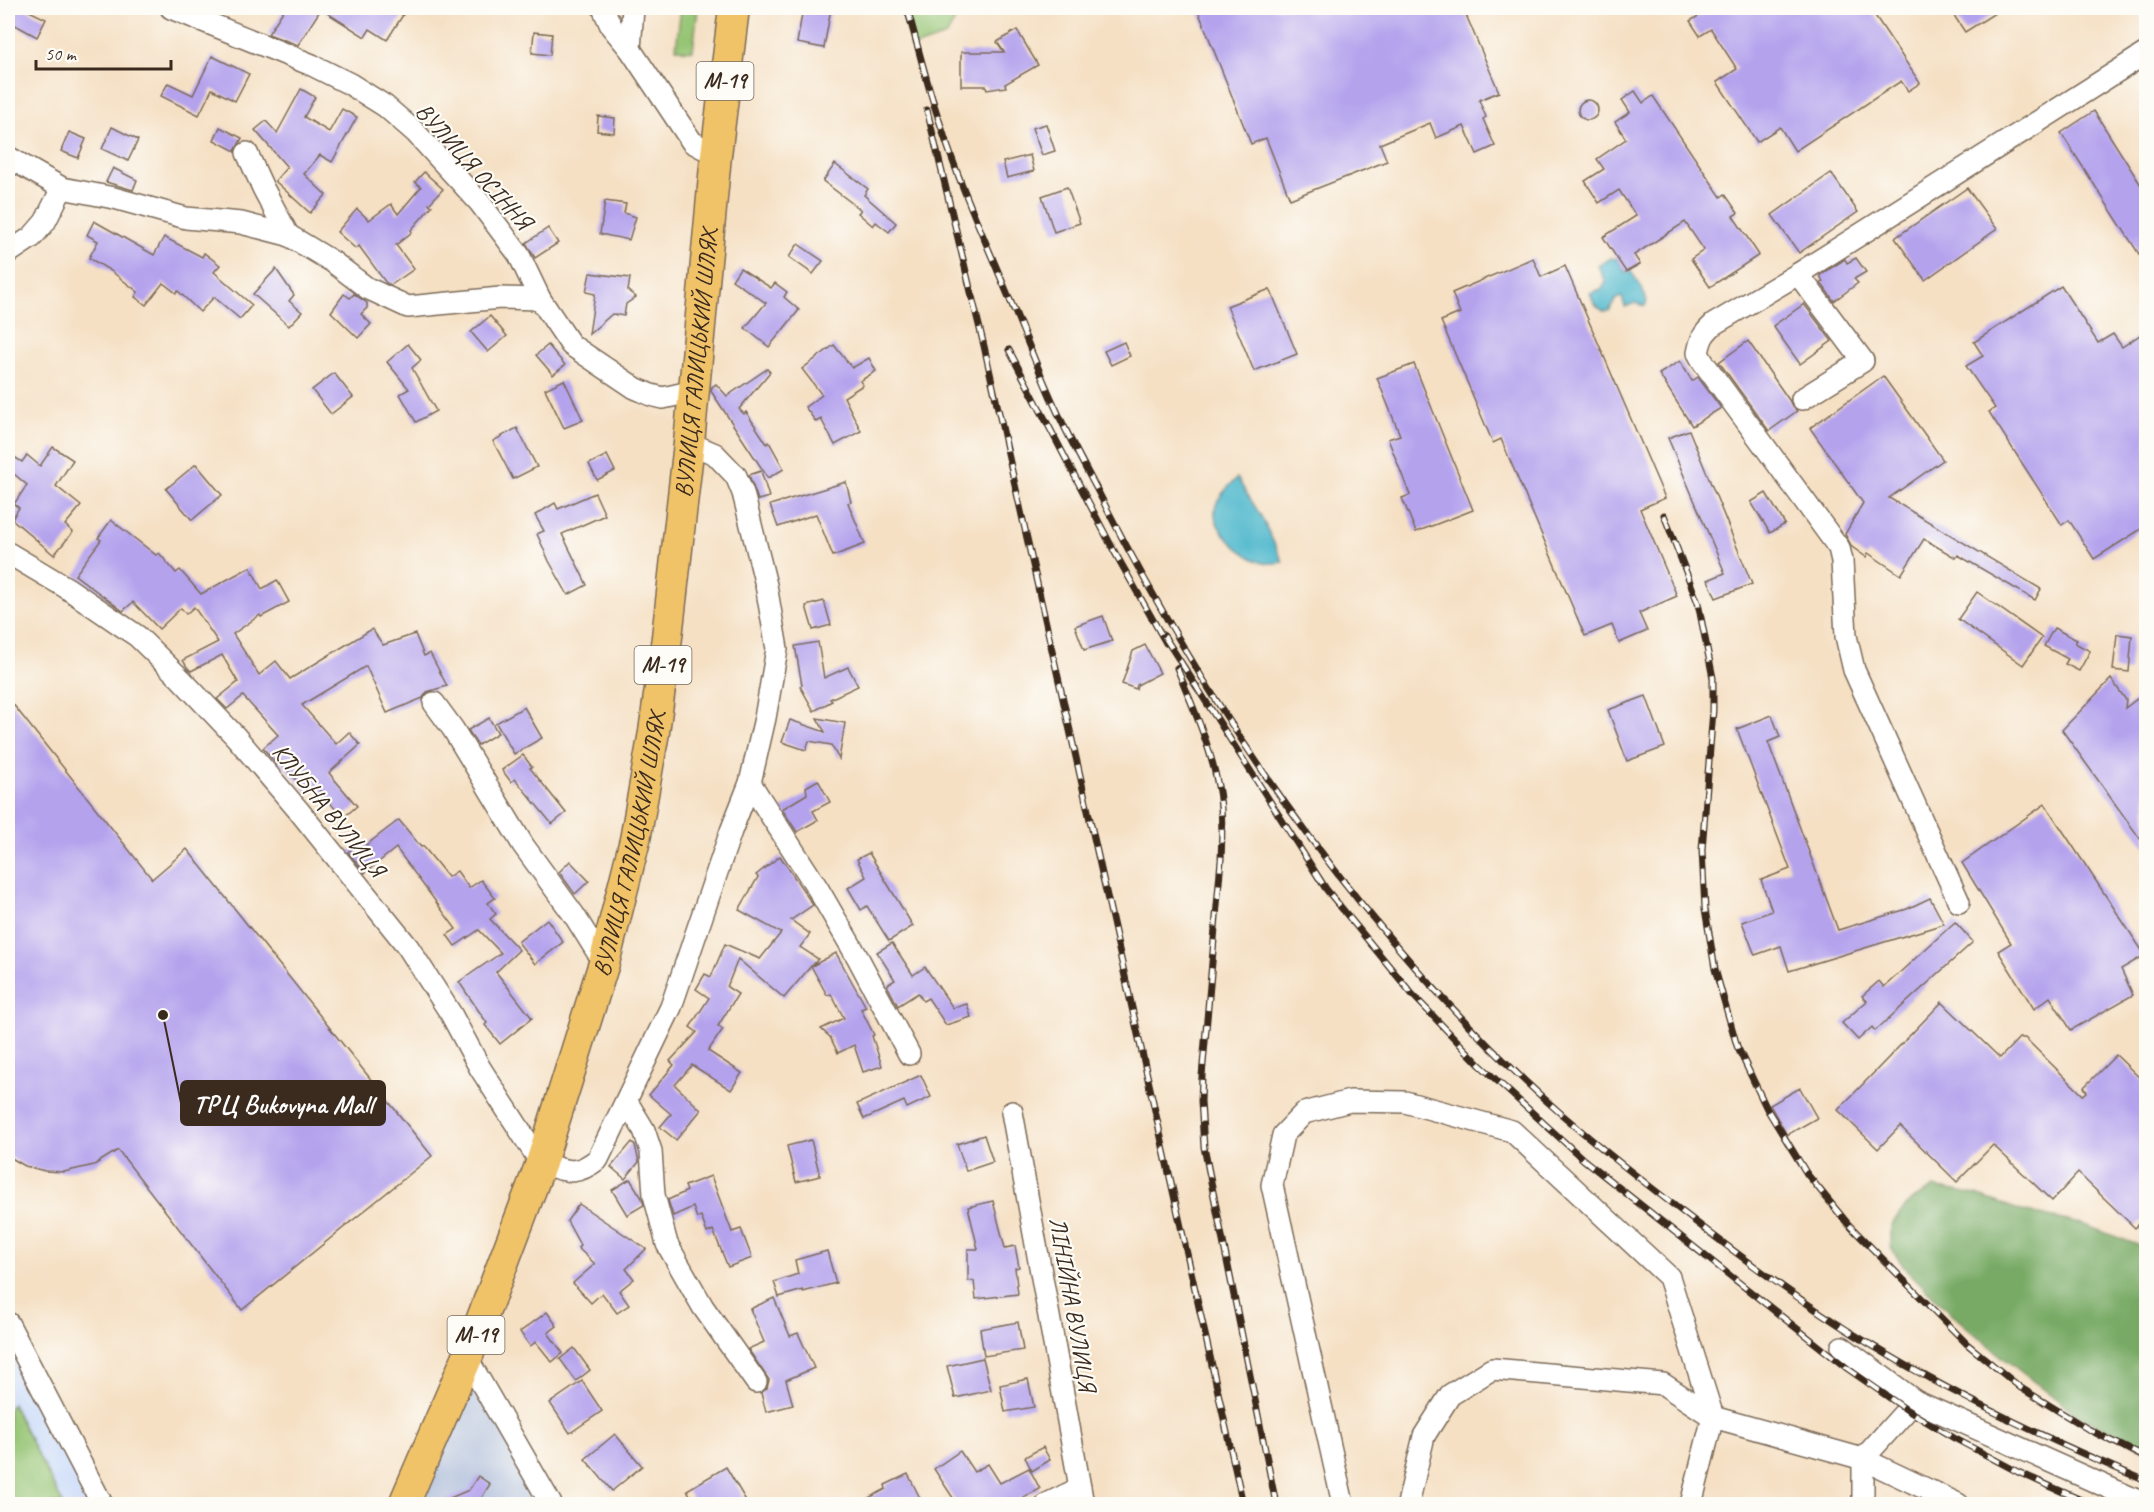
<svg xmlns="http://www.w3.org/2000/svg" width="2154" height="1512" font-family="Caveat,sans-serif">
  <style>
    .built { fill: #cbdcf9 }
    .industrial { fill: #b7c5de }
    .green { fill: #95c473; stroke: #687748; stroke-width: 1.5 }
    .forest { fill: #78aa65; stroke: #5a6a42; stroke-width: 1.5 }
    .water { fill: #4eb7cc; stroke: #447075; stroke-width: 1.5 }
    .building { fill: #b4a2ed }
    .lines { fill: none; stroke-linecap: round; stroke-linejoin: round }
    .minor-casing { stroke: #7c6a58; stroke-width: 24 }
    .highway-casing { stroke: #7c6a58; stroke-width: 33 }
    .minor { stroke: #fff; stroke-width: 21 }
    .highway { stroke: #f1c369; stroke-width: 30 }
    .rail-casing { stroke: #3b2a1e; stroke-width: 7 }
    .rail { stroke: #fdfcf7; stroke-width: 4.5; stroke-dasharray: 14; stroke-linecap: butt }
    .labels { text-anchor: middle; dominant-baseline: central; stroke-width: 4.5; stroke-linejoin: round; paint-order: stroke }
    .shield { fill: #fdfcf7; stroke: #75695f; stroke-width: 1.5 }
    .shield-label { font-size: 22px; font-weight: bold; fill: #3b2a1e }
    .street-label { font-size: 24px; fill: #3b2a1e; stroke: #fdfcf7 }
    .leader { fill: none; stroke: #3b2a1e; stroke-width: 2 }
    .callout-dot { fill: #3b2a1e; stroke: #fdfcf7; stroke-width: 2 }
    .callout { fill: #3b2a1e; stroke: #3b2a1e; stroke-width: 2 }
    .callout-label { font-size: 26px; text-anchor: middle; font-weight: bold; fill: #fff }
  </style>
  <rect width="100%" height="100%" fill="#fdfcf7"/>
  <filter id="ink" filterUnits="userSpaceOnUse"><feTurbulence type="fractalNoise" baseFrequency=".0167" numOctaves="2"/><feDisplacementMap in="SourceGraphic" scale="12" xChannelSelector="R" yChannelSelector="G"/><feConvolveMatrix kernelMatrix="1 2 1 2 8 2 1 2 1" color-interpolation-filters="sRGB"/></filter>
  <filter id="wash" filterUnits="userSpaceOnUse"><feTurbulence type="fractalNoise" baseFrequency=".008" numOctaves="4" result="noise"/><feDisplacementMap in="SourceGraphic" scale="24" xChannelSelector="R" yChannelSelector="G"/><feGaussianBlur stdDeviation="1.35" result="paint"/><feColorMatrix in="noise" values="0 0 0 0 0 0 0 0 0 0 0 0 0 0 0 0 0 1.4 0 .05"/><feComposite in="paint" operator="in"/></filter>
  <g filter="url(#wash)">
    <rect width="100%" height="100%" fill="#f5e0c4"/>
    <polygon class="built" points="8,1325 100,1504 8,1504"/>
    <polygon class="industrial" points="465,1349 555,1504 400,1504"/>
    <g class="green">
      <polygon points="681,8 698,8 693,50 685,51 676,48"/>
      <polygon points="902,8 962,8 946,36 911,48"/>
      <polygon points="12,1404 63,1504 8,1504 8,1410"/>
    </g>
    <polygon class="forest" points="1934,1187 1977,1195 2022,1211 2082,1224 2146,1248 2146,1450 2076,1414 2002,1357 1948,1311 1904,1267 1891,1248 1891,1225 1911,1200"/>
    <g class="water">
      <polygon points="1611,258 1617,259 1626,273 1630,270 1641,286 1647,301 1645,306 1635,303 1625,307 1622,297 1616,299 1609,311 1603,311 1594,303 1590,293 1601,289 1606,282 1598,266"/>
      <path d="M 1237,478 L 1261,516 L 1283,562 C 1277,563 1270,564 1264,563 C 1246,559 1212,531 1215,509 C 1216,499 1229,485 1237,478 Z"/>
    </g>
    <g id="blocks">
      <g class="building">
        <polygon points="8,8 23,8 46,19 37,37 8,21"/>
        <polygon points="285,8 392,8 403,15 387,40 370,29 365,37 321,9 298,45 268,34"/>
        <polygon points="803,8 831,8 824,48 797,43"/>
        <polygon points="1197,8 1463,8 1499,92 1479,100 1486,117 1483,119 1495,146 1477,154 1464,126 1436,138 1430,123 1380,144 1387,161 1290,199 1266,138 1251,144"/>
        <polygon points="1712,8 1870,8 1920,83 1908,91 1901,81 1795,151 1780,127 1757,142 1717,82 1737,69 1711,29 1700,36 1690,21"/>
        <polygon points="1949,8 2003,8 1965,32"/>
        <polygon points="1017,30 1038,65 1005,84 1006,87 987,90 986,86 961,86 961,52 1004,52 997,42"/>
        <polygon points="534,32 552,34 550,55 532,53"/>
        <polygon points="212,56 249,74 235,101 212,89 199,115 161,96 168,83 193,95"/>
        <polygon points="301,89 315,97 304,117 329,132 342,109 357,117 332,162 320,155 304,174 326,195 310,213 275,181 287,167 255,130 266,121 277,133"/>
        <polygon points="1635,91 1643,103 1653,96 1721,197 1725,194 1738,213 1733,216 1759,255 1710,287 1691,259 1704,250 1685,222 1634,255 1640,264 1626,272 1603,237 1636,216 1619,190 1599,203 1585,181 1604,169 1597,159 1626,139 1615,122 1630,112 1622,100"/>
        <circle cx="1588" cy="110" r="10"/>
        <polygon points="2094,111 2146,193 2146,265 2061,133"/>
        <polygon points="598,116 615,118 614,133 597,131"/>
        <polygon points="1046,124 1055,151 1042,155 1032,128"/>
        <polygon points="112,127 138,140 128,161 102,149"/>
        <polygon points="220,127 242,138 235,151 214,140"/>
        <polygon points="69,132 86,139 78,158 61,151"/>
        <polygon points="1030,155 1034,171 1007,178 1003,162"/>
        <polygon points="835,164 868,189 864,195 896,223 889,232 876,222 873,226 858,213 861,210 823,181"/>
        <polygon points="113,168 137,180 133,190 106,182"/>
        <polygon points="424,172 443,189 429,204 432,206 411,230 412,232 396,245 414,269 391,285 386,283 359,246 356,249 337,232 357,209 369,220 391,204 398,214 421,187 415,182"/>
        <polygon points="1831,173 1858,212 1799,253 1772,215"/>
        <polygon points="1067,187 1080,223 1054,232 1042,196"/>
        <polygon points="1967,188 1997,229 1925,280 1895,238"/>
        <polygon points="605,201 626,204 624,213 636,217 629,240 600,234"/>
        <polygon points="94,221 154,255 164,237 202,257 204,253 220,265 214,272 252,305 240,319 214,297 200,312 178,291 176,293 163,283 146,305 135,297 138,292 111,271 89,258 98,241 87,235"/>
        <polygon points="548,228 558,243 535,258 526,243"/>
        <polygon points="798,244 823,261 813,274 789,257"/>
        <polygon points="1533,258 1541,277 1565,266 1665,498 1640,509 1677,596 1639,613 1647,631 1619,643 1612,625 1585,636 1501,439 1493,443 1441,321 1460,313 1452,293"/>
        <polygon points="1856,258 1866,272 1854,279 1858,283 1834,301 1821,283 1823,282 1820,275 1845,259 1847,263"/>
        <polygon points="740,268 771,288 775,283 787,292 784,297 799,310 769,347 745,328 766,303 732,280"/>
        <polygon points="276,269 294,295 289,301 302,312 289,326 253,294"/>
        <polygon points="590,273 630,278 628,291 636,297 626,304 624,316 612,314 589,334 595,294 586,292"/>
        <polygon points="2061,286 2098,343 2113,334 2122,347 2146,331 2146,526 2094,559 2069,520 2062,525 1989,412 1995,408 1966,366 1983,356 1974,342"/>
        <polygon points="1270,289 1297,354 1254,371 1227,306"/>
        <polygon points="344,294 350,298 354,294 367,303 367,308 361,314 371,324 358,338 331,312"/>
        <polygon points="1804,304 1832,341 1800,364 1773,326"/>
        <polygon points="490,316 507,336 488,352 471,332"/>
        <polygon points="1748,341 1789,400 1792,406 1797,411 1769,431 1719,362"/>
        <polygon points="1124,342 1130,356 1111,365 1104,351"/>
        <polygon points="408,344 421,360 412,368 436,411 416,422 400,394 409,389 387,362"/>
        <polygon points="548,345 565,365 553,375 536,355"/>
        <polygon points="834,345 852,368 869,358 876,371 860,381 863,385 844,397 861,431 835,445 821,419 816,422 805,407 822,395 802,369"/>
        <polygon points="1680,361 1692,381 1698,377 1721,408 1692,426 1659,374"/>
        <polygon points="1414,364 1473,510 1416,532 1402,498 1410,495 1388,439 1400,435 1377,378"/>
        <polygon points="767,369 770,372 739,409 744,414 746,412 767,444 769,442 784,469 768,478 711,391 712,387 716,384 727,396"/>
        <polygon points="334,373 353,397 331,414 312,390"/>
        <polygon points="1883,376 1943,460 1889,498 2041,589 2035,600 1958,555 1956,558 1924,539 1901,575 1868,553 1866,557 1852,547 1845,534 1863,503 1810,428"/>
        <polygon points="564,380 583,420 564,428 545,389"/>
        <polygon points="517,428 537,467 513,479 493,441"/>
        <polygon points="1689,430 1752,584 1716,598 1708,580 1725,573 1668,438"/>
        <polygon points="53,447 73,460 56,486 81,506 65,525 73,532 54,555 12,519 19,508 14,504 27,485 8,469 8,453 22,462 27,455 40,466"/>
        <polygon points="607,455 615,471 597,480 589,464"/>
        <polygon points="196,464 222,495 192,520 166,489"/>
        <polygon points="761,471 769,497 758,500 749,475"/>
        <polygon points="846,482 851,502 848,503 865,544 833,556 816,514 778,527 770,505"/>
        <polygon points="595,493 605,515 562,534 587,585 568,595 549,561 537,534 544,531 535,515 555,503 558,509"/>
        <polygon points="1766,493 1785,524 1770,533 1751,502"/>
        <polygon points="111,520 156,555 159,553 176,573 180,570 201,594 250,567 262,589 277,580 289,602 261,617 260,615 233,634 259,675 276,661 290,679 372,629 383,645 415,634 424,656 430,653 447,686 427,692 423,698 387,713 366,666 302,705 336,744 349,732 360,745 329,773 357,806 343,818 315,785 307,792 280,762 277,765 263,748 278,735 243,696 227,709 217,699 238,682 222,655 191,671 187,667 183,660 218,642 194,607 186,614 181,608 159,629 133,602 123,611 75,575 101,540 98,538"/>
        <polygon points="1977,592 2042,638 2023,665 1958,619"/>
        <polygon points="824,601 831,625 813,630 806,606"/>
        <polygon points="1103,616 1112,641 1084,650 1075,626"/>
        <polygon points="2054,628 2077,640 2075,643 2090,651 2079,671 2065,664 2068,659 2044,646"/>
        <polygon points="2117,634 2132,636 2129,672 2113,670"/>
        <polygon points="818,642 824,678 848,667 858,686 830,699 832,701 814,711 800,686 802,685 795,646"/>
        <polygon points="1145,645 1160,673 1137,685 1136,689 1122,684 1133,651"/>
        <polygon points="2111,679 2126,700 2125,708 2146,692 2146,847 2062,730"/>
        <polygon points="1646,696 1665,747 1627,761 1608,710"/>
        <polygon points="8,698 152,879 187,849 432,1156 242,1310 118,1150 94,1165 64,1172 45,1171 25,1166 8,1156"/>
        <polygon points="524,707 542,738 514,754 496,723"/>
        <polygon points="1772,715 1780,737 1768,742 1838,930 1907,909 1930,898 1944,924 1789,971 1781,946 1755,955 1742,922 1772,911 1761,880 1790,869 1737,729"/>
        <polygon points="489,718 498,733 478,745 468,730"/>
        <polygon points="817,718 845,723 839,759 831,745 809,741 806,750 782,742 790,720 825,732"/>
        <polygon points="523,755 532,767 530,768 566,813 552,824 515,779 511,782 502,770"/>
        <polygon points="818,780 830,802 813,811 818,820 797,832 782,809 807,794 806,787"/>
        <polygon points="2045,804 2145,955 2121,969 2133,995 2071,1030 2050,997 2034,1009 1998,951 2011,943 1962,863"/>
        <polygon points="399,820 421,847 423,846 448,877 457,871 469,888 481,880 495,898 488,903 496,914 490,919 519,950 496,972 532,1018 500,1044 485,1025 487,1023 459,982 501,953 479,930 455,946 447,935 456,929 396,848 365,873 348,852 362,841 366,845"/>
        <polygon points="869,853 913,926 889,941 867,906 861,910 848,888 866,877 857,859"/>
        <polygon points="780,856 813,905 791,920 810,934 800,947 818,959 812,966 836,953 866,1007 861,1009 874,1035 872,1036 882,1066 863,1072 854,1045 838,1053 830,1037 821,1029 844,1018 831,994 827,995 811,966 784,998 738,959 727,987 738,994 718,1026 723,1029 708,1051 742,1073 731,1090 692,1065 675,1085 701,1110 676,1140 660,1127 671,1114 649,1095 674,1065 670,1061 697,1032 690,1027 709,998 696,989 705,974 711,977 725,944 760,959 781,933 739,910 758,877 756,875"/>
        <polygon points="570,861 589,881 575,894 559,872"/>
        <polygon points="547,919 563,942 535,964 518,942"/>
        <polygon points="1955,922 1973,942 1875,1031 1872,1027 1858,1040 1842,1023 1867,1001 1862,996 1879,981 1884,987"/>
        <polygon points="892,943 913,975 925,967 953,1008 967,1004 971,1017 946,1025 928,998 923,1001 918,993 898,1006 887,985 895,980 877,952"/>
        <polygon points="1942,1002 2000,1058 2019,1038 2025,1038 2083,1095 2087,1092 2084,1087 2116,1055 2146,1084 2146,1217 2135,1228 2078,1173 2052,1201 1993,1145 1957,1182 1900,1126 1878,1149 1838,1110"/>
        <polygon points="921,1075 931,1097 907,1108 904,1101 864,1119 857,1104"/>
        <polygon points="1800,1088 1817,1118 1787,1135 1770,1105"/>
        <polygon points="984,1135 993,1162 966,1171 957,1144"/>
        <polygon points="811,1140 820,1176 796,1182 787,1146"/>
        <polygon points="632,1142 635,1145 639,1162 625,1179 611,1167"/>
        <polygon points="711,1176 732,1232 741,1229 752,1258 728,1267 713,1230 707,1233 701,1216 697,1218 693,1207 673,1216 668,1200 687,1191 685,1186"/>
        <polygon points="630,1179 642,1198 644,1205 627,1215 612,1190"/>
        <polygon points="993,1201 1005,1248 1015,1246 1019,1267 1015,1268 1018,1294 976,1299 974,1281 968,1281 968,1249 978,1249 968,1207"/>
        <polygon points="579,1204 646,1249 626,1269 634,1279 619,1291 629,1305 617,1313 602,1293 591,1303 573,1283 595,1264 578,1248 580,1245 567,1221"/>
        <polygon points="827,1251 836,1283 803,1292 803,1290 779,1297 774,1282 798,1274 795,1260"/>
        <polygon points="774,1298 790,1336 798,1333 814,1368 786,1380 793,1405 766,1412 761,1393 767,1388 769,1380 748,1349 764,1342 750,1309"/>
        <polygon points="547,1312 557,1326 548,1333 563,1353 552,1362 536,1342 530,1346 520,1332"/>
        <polygon points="1018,1322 1023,1350 984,1356 980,1329"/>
        <polygon points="574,1348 590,1370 576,1381 560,1359"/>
        <polygon points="983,1358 991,1390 955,1398 947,1366"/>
        <polygon points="1028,1379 1034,1407 1005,1412 1000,1385"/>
        <polygon points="582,1381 602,1411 570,1433 550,1403"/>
        <polygon points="615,1434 642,1466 612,1491 585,1459"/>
        <polygon points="1043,1447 1050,1460 1032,1471 1025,1457"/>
        <polygon points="960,1451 974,1472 988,1464 1000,1483 1029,1468 1040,1489 1010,1504 957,1504 934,1469"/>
        <polygon points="726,1467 748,1504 695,1504 687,1490"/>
        <polygon points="908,1474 923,1504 857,1504 886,1489 885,1485"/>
        <polygon points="478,1476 490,1484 478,1504 436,1504 469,1490"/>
      </g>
    </g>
  </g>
  <g filter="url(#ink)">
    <use href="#blocks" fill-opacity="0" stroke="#7c6a58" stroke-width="1.5"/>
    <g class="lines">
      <g class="minor-casing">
        <g id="minor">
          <polyline points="171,8 312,65 350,84 385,106 415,132 480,203 519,255 540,299 571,345 635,388 651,395 663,398 694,391"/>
          <polyline points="603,8 611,26 630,49"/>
          <polyline points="633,8 630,49 692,142 716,155"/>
          <polyline points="247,153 263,188 288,235"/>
          <polyline points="8,157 62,188 114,198 186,218 241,223 288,235 333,262 367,288 408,307 500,298 540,299"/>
          <polyline points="8,253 32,237 45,222 62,188"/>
          <polyline points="1798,274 1863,361 1802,399"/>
          <path d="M 8,553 L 67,588 L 137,636 L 181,679 L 236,737 L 299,811 L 408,947 L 451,1014 L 480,1068 L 541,1163 C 567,1171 575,1177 598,1159 L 671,1007 L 731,831 L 750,783 L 765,718 L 777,649 L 766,585 L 743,493 L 736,476 L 715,454 L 689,443"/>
          <polyline points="434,703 453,729 523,845 574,915 604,963"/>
          <polyline points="750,783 818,889 858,958 909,1054"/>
          <path d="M 1959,902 L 1854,670 L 1846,636 L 1842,561 L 1839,548 L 1703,362 L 1698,353 C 1701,338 1703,334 1714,324 L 1798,274 L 2146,53"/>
          <polyline points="627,1102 644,1130 651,1151 654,1195 667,1244 703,1307 756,1382"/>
          <polyline points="1012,1112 1083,1504"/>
          <polyline points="8,1323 102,1504"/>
          <polyline points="1842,1347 1915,1401 2145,1504"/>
          <polyline points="467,1358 551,1504"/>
          <polyline points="1047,1504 1080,1488"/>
          <polyline points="1343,1504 1272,1185 1283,1135 1304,1113 1350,1101 1405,1102 1512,1131 1669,1277 1713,1417 1663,1384 1492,1369 1450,1395 1424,1436 1408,1504"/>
          <polyline points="1691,1504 1713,1417 1863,1459 1958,1504"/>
          <polyline points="1863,1504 1863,1459 1915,1401"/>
        </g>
      </g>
      <g class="highway-casing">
        <g id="highway">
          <path id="s1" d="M 404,1504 L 467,1358 L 541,1163 L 604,963 L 635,840 L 654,732 L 667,637 L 689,443 L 716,155 L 734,8"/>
        </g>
      </g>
      <use href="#minor" class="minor"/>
      <use href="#highway" class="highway"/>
      <g class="rail-casing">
        <g id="rail">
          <path d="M 907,8 C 918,46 927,85 940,123 C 959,184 986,242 1010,300 C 1026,337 1040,375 1057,411 C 1072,445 1091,477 1107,509 C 1216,720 1353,919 1526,1082 C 1577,1130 1632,1173 1688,1216 C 1746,1261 1805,1305 1868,1343 C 1957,1397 2051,1441 2146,1481"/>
          <polyline points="927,110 984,346 1243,1504"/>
          <polyline points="1009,350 1114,551 1166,643"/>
          <polyline points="1664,515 1698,603 1713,678 1713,710 1702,850 1705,909 1715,969 1737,1046 1767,1109 1807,1174 1848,1224 1967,1344 2021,1388 2088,1429 2146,1458"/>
          <polyline points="1164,636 1326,889 1412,994 1480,1065 1584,1160 1848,1369 1907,1410 1954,1438 2018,1472 2090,1504"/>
          <path d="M 1177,668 C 1193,707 1210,745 1218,786 C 1223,811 1222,836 1221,860 L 1202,1076 L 1201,1101 L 1204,1147 L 1276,1504"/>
        </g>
      </g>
      <use href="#rail" class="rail"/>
    </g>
  </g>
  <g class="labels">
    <g class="shield">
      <rect x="696.5" y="62" width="57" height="38" rx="4.5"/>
      <rect x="634.5" y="646" width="57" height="38" rx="4.5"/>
      <rect x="447.5" y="1316" width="57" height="38" rx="4.5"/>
    </g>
    <g class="shield-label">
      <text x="725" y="81">М-19</text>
      <text x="663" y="665">М-19</text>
      <text x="476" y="1335">М-19</text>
    </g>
    <g class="street-label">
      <text transform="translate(474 166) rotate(48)">ВУЛИЦЯ ОСІННЯ</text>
      <text stroke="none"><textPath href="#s1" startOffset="1185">ВУЛИЦЯ ГАЛИЦЬКИЙ ШЛЯХ</textPath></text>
      <text transform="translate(329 810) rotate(51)">КЛУБНА ВУЛИЦЯ</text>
      <text stroke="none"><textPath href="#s1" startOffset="699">ВУЛИЦЯ ГАЛИЦЬКИЙ ШЛЯХ</textPath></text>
      <text transform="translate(1073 1304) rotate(80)">ЛІНІЙНА ВУЛИЦЯ</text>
    </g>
  </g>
  <path class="leader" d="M163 1015L181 1103"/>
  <circle class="callout-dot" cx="163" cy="1015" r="6"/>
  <rect class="callout" x="181" y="1081" width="204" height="44" rx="6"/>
  <g class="callout-label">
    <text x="283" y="1113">ТРЦ Bukovyna Mall</text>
  </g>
  <rect width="2154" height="1512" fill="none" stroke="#fdfcf7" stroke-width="30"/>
  <path d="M36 60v9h135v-9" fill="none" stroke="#3b2a1e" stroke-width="3"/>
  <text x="45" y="60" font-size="18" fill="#3b2a1e" stroke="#fdfcf7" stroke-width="4.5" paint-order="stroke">50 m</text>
</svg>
